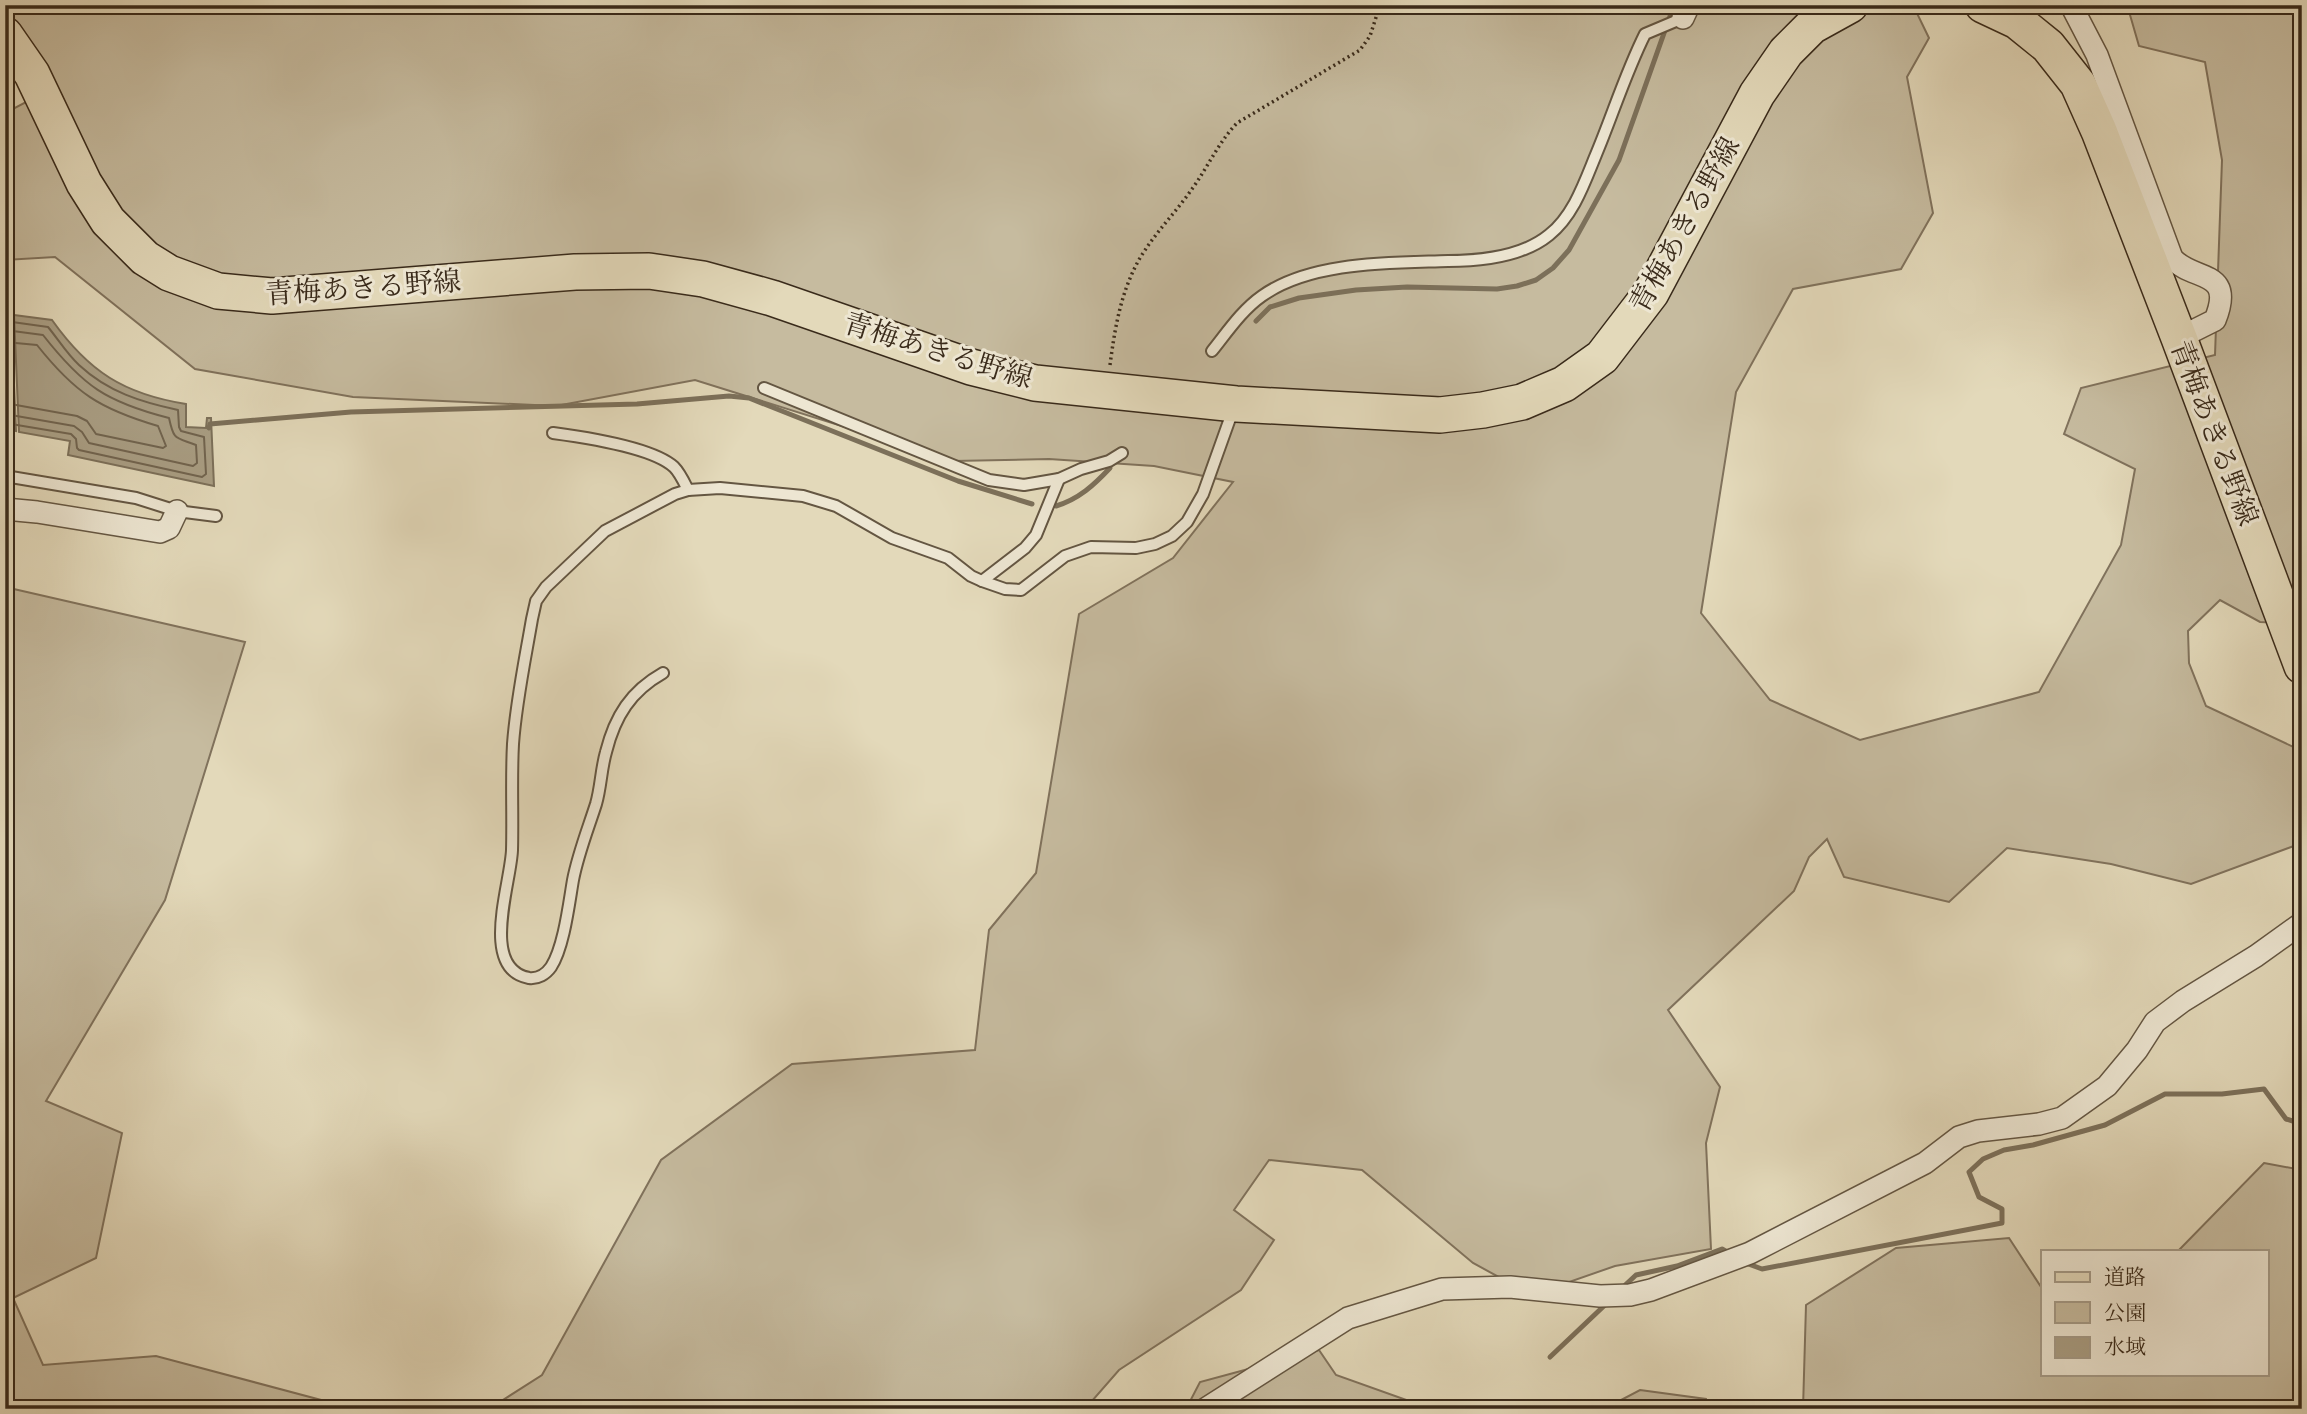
<svg xmlns="http://www.w3.org/2000/svg" width="2307" height="1414" font-family="Alegreya,'Noto Serif JP',serif">
  <style>
    .green { fill: #c6bb9f; stroke: #80725c; stroke-width: 2 }
    .water { fill: #a99e84; stroke: #7c705a; stroke-width: 2 }
    .lines { fill: none; stroke-linecap: round; stroke-linejoin: round }
    .shore { stroke: #71644f; stroke-width: 2 }
    .stream { stroke: #7c705a; stroke-width: 5 }
    .service-casing { stroke: #645642; stroke-width: 14 }
    .minor-casing { stroke: #645642; stroke-width: 24 }
    .primary-casing { stroke: #392a1a; stroke-width: 38 }
    .path { stroke: #392a1a; stroke-width: 3.5; stroke-dasharray: 2 3.5; stroke-linecap: butt }
    .service { stroke: #ede6d2; stroke-width: 10 }
    .minor { stroke: #ede6d2; stroke-width: 21 }
    .primary { stroke: #e3d9ba; stroke-width: 35 }
    .labels { text-anchor: middle; dominant-baseline: central; stroke-width: 6; stroke-linejoin: round; paint-order: stroke }
    .street-label { font-size: 28px; fill: #392a1a; stroke: #ede6d2 }
  </style>
  <rect width="100%" height="100%" fill="#e3d9ba"/>
  <filter id="stains"><feTurbulence type="fractalNoise" baseFrequency=".00286" numOctaves="4"/><feColorMatrix values="0 0 0 0 .2 0 0 0 0 .09 0 0 0 0 .02 0 0 0 .5 -.17"/></filter>
  <radialGradient id="worn" r=".72"><stop offset=".6" stop-color="#630" stop-opacity="0"/><stop offset="1" stop-color="#630" stop-opacity=".3"/></radialGradient>
  <g class="green">
    <polygon points="5,5 1696,5 1713,11 1720,5 1913,5 1929,38 1907,77 1933,213 1901,269 1793,289 1736,392 1701,613 1770,700 1860,740 2039,692 2121,545 2135,469 2064,434 2081,388 2215,355 2222,160 2205,62 2139,46 2128,8 2130,5 2302,5 2302,624 2260,622 2220,600 2188,631 2189,663 2206,706 2302,751 2302,843 2191,884 2111,864 2007,848 1949,902 1844,877 1827,839 1809,857 1794,891 1668,1010 1720,1087 1706,1143 1711,1249 1615,1266 1532,1295 1473,1263 1362,1170 1269,1160 1234,1210 1274,1240 1241,1290 1119,1370 1085,1409 489,1409 542,1375 661,1160 792,1064 975,1050 989,930 1036,873 1079,614 1173,558 1233,482 1154,466 1049,459 953,461 695,380 556,406 353,397 195,369 55,257 5,260 5,113 51,89 5,17"/>
    <polygon points="5,587 245,642 165,900 46,1101 122,1133 96,1258 13,1298 43,1365 156,1356 355,1409 5,1409"/>
    <polygon points="2264,1163 2302,1170 2302,1409 1803,1409 1806,1305 1896,1248 2009,1238 2043,1290 2043,1374 2267,1374 2267,1251 2178,1251"/>
    <polygon points="1319,1350 1336,1375 1426,1407 1426,1409 1186,1409 1200,1382"/>
    <polygon points="1640,1390 1706,1399 1709,1409 1604,1409"/>
  </g>
  <g class="water">
    <polygon points="5,314 11,315 16,431 5,429"/>
    <path d="M 14,315 L 52,320 C 89,372 124,394 186,404 L 186,427 L 206,428 L 207,418 L 211,418 L 214,486 L 68,455 L 70,441 L 19,432 Z"/>
  </g>
  <g class="lines">
    <g class="shore">
      <path d="M 5,321 L 48,327 C 58,339 67,354 79,365 C 108,392 141,402 178,410 L 179,427 L 181,431 L 204,437 L 206,474 L 202,477 L 79,450 L 77,448 L 76,439 L 71,434 L 5,423"/>
      <path d="M 5,330 L 43,335 C 83,386 106,402 169,418 C 174,441 175,437 196,445 L 197,463 L 193,466 L 89,443 L 82,432 L 74,426 L 5,414"/>
      <path d="M 5,342 L 37,345 C 75,393 100,409 158,426 L 166,446 L 163,448 L 96,434 L 87,421 L 77,416 L 5,403"/>
    </g>
    <g class="stream">
      <polyline points="1256,321 1270,307 1299,298 1356,290 1407,287 1497,289 1517,286 1536,280 1553,268 1569,250 1619,160 1674,5"/>
      <polyline points="209,428 210,424 351,412 637,404 729,396 749,398 958,481 1032,504"/>
      <path d="M 1056,506 C 1079,499 1094,485 1110,468"/>
      <polyline points="1743,1262 1762,1269 2002,1223 2002,1209 1979,1197 1969,1172 1983,1159 2004,1150 2033,1145 2105,1125 2165,1094 2222,1094 2264,1089 2286,1119 2302,1124"/>
      <polyline points="1621,1289 1636,1275 1677,1266 1722,1249 1729,1253"/>
      <polyline points="1550,1357 1606,1304"/>
    </g>
    <g class="service-casing">
      <g id="service">
        <path d="M 1212,351 C 1228,331 1242,310 1262,296 C 1311,261 1391,263 1448,261 C 1482,261 1522,257 1549,235 C 1573,216 1584,184 1595,157 C 1612,117 1625,74 1645,34 L 1683,18"/>
        <polyline points="764,388 989,480 1024,485 1059,479 1081,469 1109,461 1122,453"/>
        <path d="M 553,433 C 583,437 652,447 674,467 C 680,473 684,482 688,490"/>
        <polyline points="5,476 136,498 177,511 216,516"/>
        <polyline points="982,581 1025,548 1036,535 1059,479"/>
        <path d="M 663,673 C 631,691 615,716 606,752 C 601,769 601,787 596,804 C 588,829 578,854 573,880 C 569,903 564,947 551,967 C 546,974 538,979 529,978 C 479,969 511,883 512,850 C 513,815 511,780 513,744 C 516,702 525,660 532,619 L 536,601 L 546,587 L 605,531 L 675,494 L 688,490 L 720,488 L 803,496 L 836,506 L 892,538 L 948,558 L 971,576 L 982,581 L 1005,589 L 1021,590 L 1065,556 L 1091,547 L 1136,548 L 1155,544 L 1172,536 L 1187,522 L 1203,494 L 1233,410"/>
      </g>
    </g>
    <g class="minor-casing">
      <g id="minor">
        <path d="M 2071,5 L 2097,55 L 2172,258 C 2192,282 2236,268 2215,320 L 2179,338"/>
        <polyline points="1683,18 1689,5"/>
        <polyline points="5,509 37,512 160,532 169,528 177,511"/>
        <polyline points="1205,1409 1348,1318 1442,1289 1510,1287 1600,1296 1630,1295 1651,1290 1750,1253 1925,1163 1959,1137 1978,1131 2039,1124 2062,1118 2107,1086 2137,1050 2155,1022 2183,1001 2256,956 2302,923"/>
      </g>
    </g>
    <g class="primary-casing">
      <g id="primary">
        <polyline points="1983,5 2017,21 2048,46 2078,84 2099,131 2179,338 2302,666"/>
        <polyline points="5,35 32,74 84,183 108,221 145,258 169,273 218,291 272,296 575,272 649,271 703,279 772,298 971,367 1035,383 1236,404 1440,415 1483,410 1522,402 1564,384 1602,357 1651,293 1757,94 1786,52 1812,26 1850,5"/>
      </g>
    </g>
    <path class="path" d="M 1110,365 C 1115,327 1121,291 1140,258 C 1155,233 1176,212 1192,189 C 1208,167 1218,143 1237,123 L 1360,50 L 1370,36 L 1380,5"/>
    <use href="#service" class="service"/>
    <use href="#minor" class="minor"/>
    <use href="#primary" class="primary"/>
  </g>
  <g class="labels">
    <g class="street-label">
      <text transform="translate(1685 225) rotate(-61)">青梅あきる野線</text>
      <text transform="translate(363 288) rotate(-4)">青梅あきる野線</text>
      <text transform="translate(938 351) rotate(17)">青梅あきる野線</text>
      <text transform="translate(2214 433) rotate(69)">青梅あきる野線</text>
    </g>
  </g>
  <rect width="2307" height="1414" fill="none" stroke="#e3d9ba" stroke-width="28"/>
  <rect x="7" y="7" width="2293" height="1400" fill="none" stroke="#392a1a" stroke-width="3.5"/>
  <rect x="14" y="14" width="2279" height="1386" fill="none" stroke="#392a1a" stroke-width="2"/>
  <rect x="2041" y="1250" width="228" height="126" fill="#ede6d2" stroke="#a59b88" stroke-width="2"/>
  <rect x="2055" y="1272" width="35" height="10" fill="#e3d9ba" stroke="#a59b88" stroke-width="2"/>
  <text x="2104" y="1284" font-size="21" fill="#392a1a">道路</text>
  <rect x="2055" y="1302" width="35" height="21" fill="#c6bb9f" stroke="#a59b88" stroke-width="2"/>
  <text x="2104" y="1320" font-size="21" fill="#392a1a">公園</text>
  <rect x="2055" y="1337" width="35" height="21" fill="#a99e84" stroke="#a59b88" stroke-width="2"/>
  <text x="2104" y="1354" font-size="21" fill="#392a1a">水域</text>
  <rect width="100%" height="100%" filter="url(#stains)"/>
  <rect width="100%" height="100%" fill="url(#worn)"/>
</svg>
